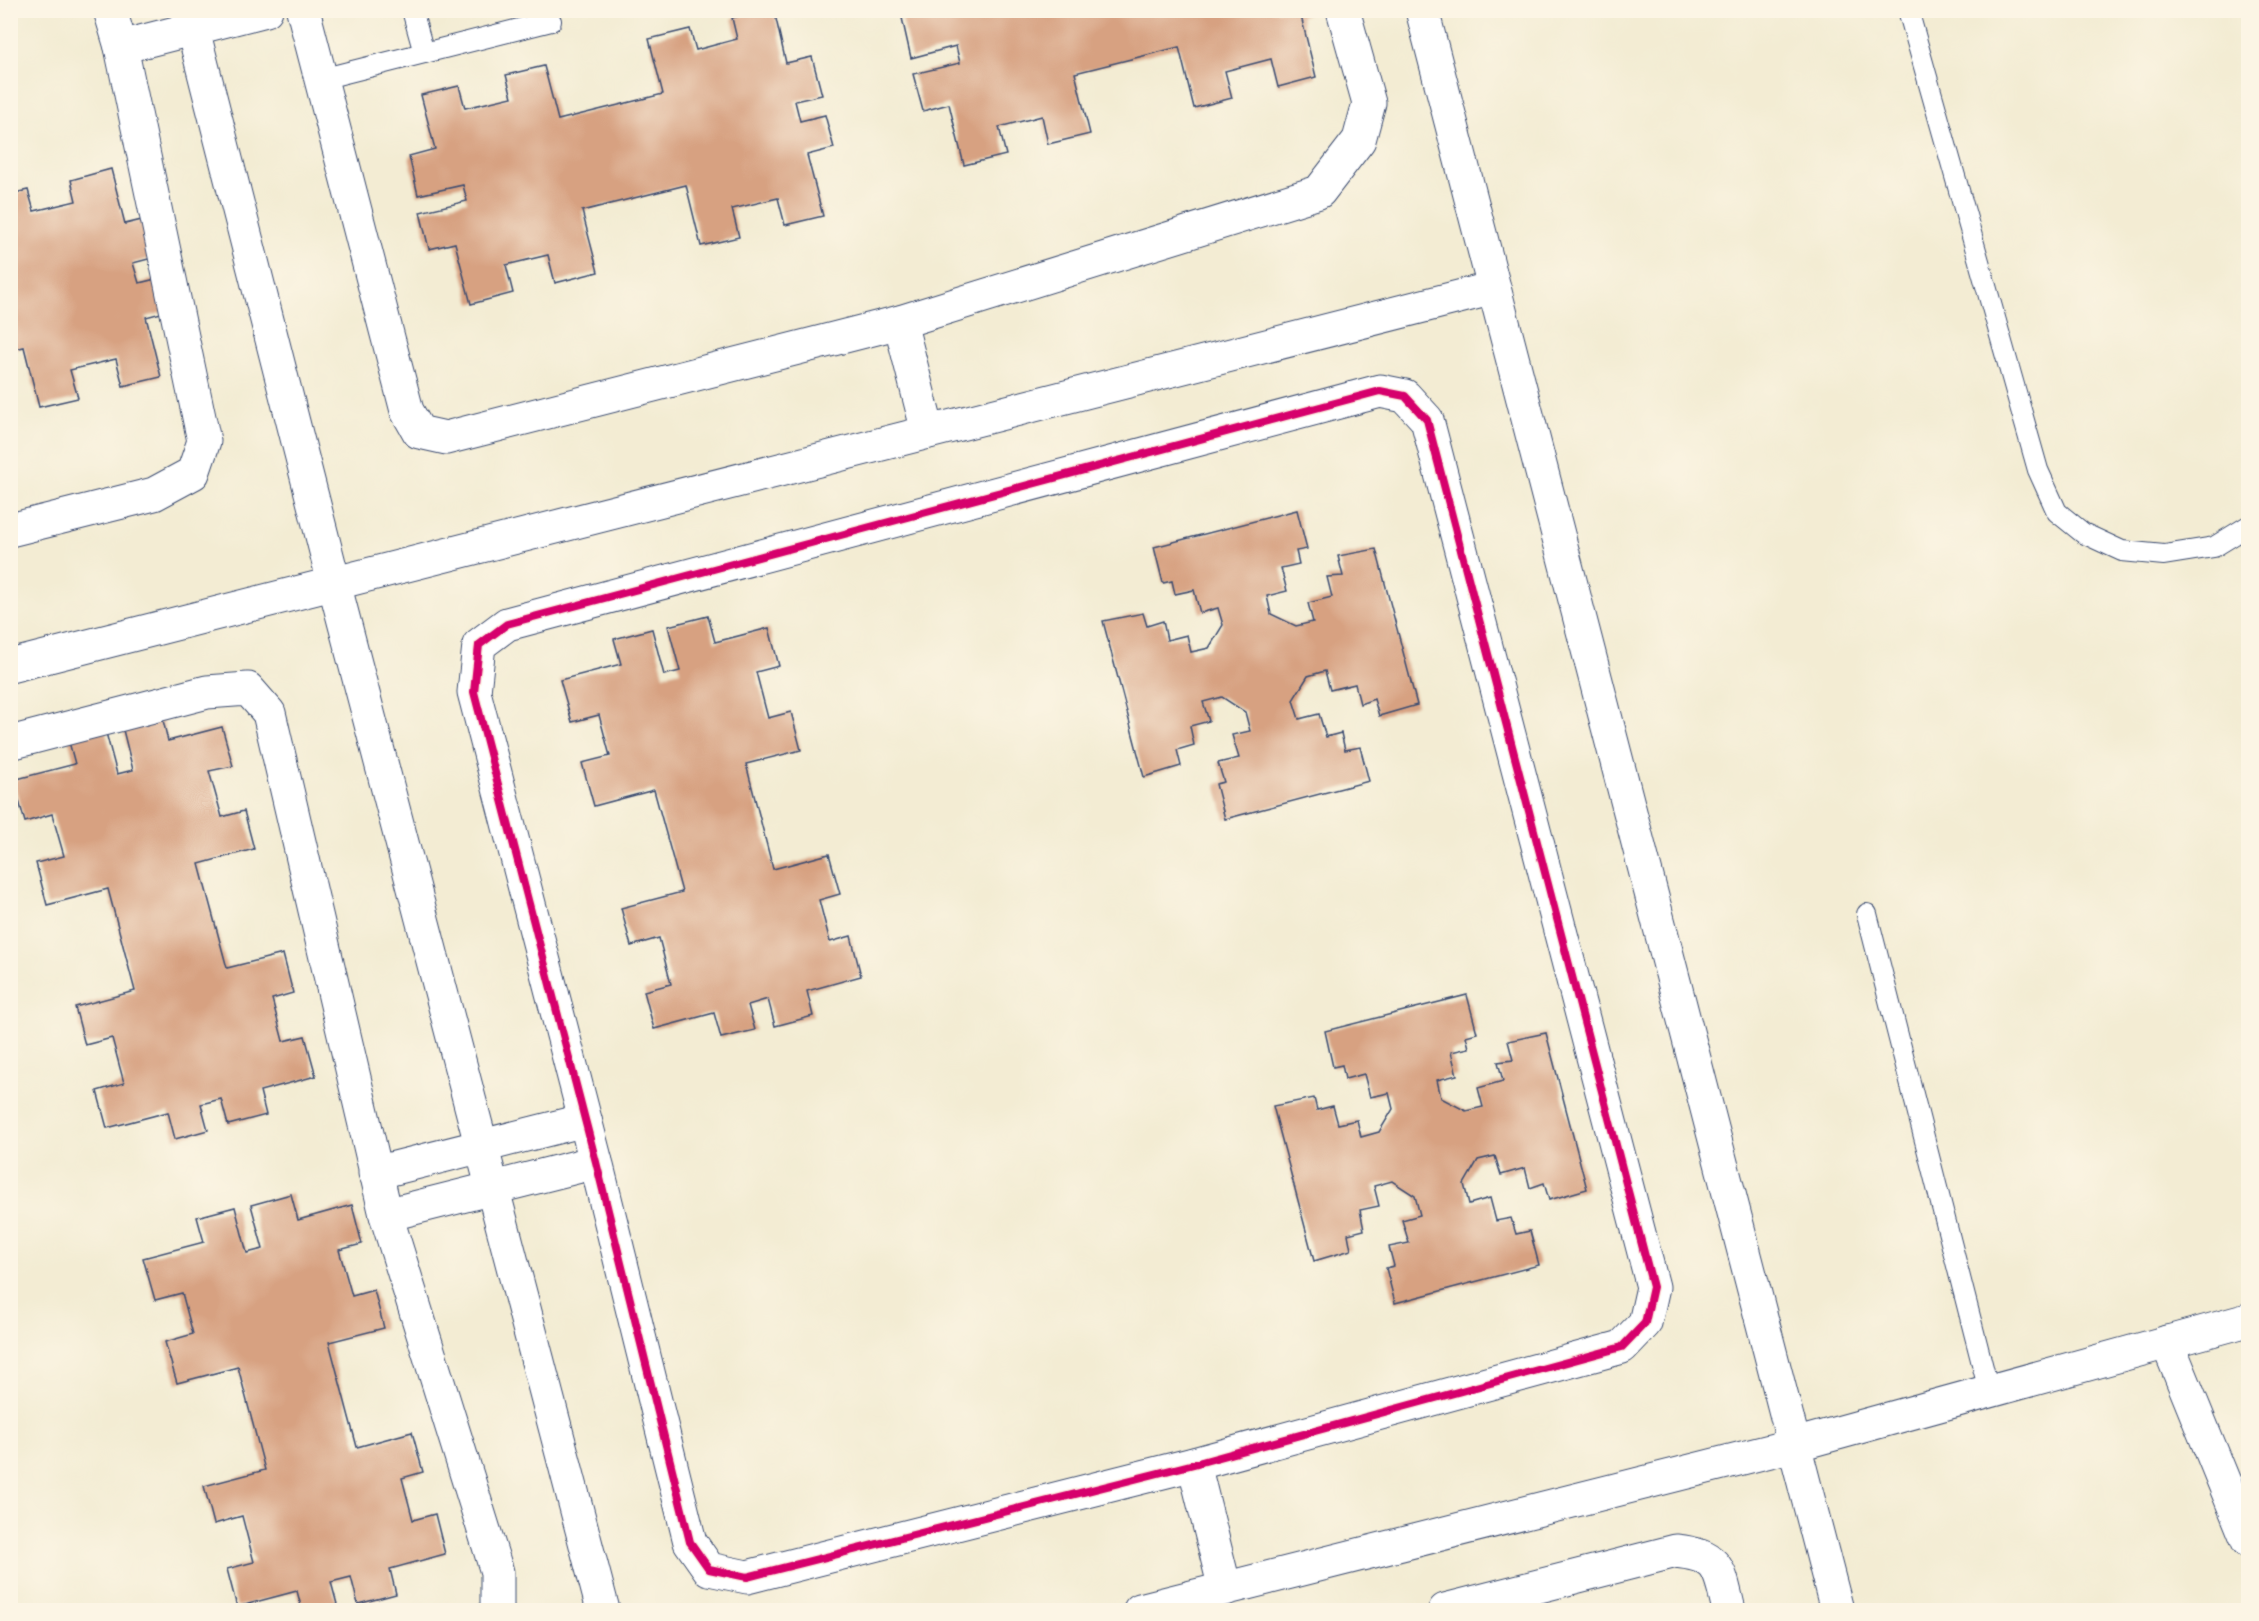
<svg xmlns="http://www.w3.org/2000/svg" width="2259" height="1621" font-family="Itim,sans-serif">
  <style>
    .building { fill: #d7a181 }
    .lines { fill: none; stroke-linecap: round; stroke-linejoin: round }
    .service-casing { stroke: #3b4b70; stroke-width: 22 }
    .minor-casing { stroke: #3b4b70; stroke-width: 35 }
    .service { stroke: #fff; stroke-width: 20 }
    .minor { stroke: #fff; stroke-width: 33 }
    .cycleway-casing { stroke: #fcf5e5; stroke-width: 11 }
    .cycleway { stroke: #d6006c; stroke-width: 8 }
  </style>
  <rect width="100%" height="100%" fill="#fcf5e5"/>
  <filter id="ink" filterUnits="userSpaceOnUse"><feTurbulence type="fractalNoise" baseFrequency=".0167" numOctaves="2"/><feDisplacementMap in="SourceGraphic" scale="12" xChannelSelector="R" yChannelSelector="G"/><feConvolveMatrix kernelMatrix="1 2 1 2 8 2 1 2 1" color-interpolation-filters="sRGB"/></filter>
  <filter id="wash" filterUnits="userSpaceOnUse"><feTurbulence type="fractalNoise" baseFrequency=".008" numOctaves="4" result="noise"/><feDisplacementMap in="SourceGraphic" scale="24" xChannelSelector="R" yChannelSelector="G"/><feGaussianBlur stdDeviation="1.35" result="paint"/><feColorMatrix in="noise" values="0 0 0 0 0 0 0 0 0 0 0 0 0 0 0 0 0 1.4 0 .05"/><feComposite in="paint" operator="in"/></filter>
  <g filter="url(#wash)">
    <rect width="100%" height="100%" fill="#f3ecd3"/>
    <g id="blocks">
      <g class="building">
        <polygon points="761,10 774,10 786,63 812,57 822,95 795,101 800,121 825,115 834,148 807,155 823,216 785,225 778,198 732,209 739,237 701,246 686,185 582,211 598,272 555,283 548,255 506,265 513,293 471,304 455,243 429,249 420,212 467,201 463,185 418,195 409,156 435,149 421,95 459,86 465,108 512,97 506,75 544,66 558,120 663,94 649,39 690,29 696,50 737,39 732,18"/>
        <polygon points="928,10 1321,10 1301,16 1316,77 1278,87 1271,59 1225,71 1232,98 1194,108 1179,47 1075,73 1090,134 1048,144 1042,116 999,127 1006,155 964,165 949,104 923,111 913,74 960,63 956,46 911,58 902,18"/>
        <polygon points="111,169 125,224 150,218 160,256 133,263 139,283 164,277 172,310 146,317 161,377 123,386 116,359 70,370 78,398 39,407 24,347 10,350 10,194 28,190 34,211 76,201 71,180"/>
        <polygon points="1297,510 1307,549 1296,551 1299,564 1281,568 1287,591 1267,596 1271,614 1296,626 1313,622 1308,603 1332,597 1327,577 1343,576 1338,556 1376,549 1417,705 1379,716 1374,699 1360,704 1355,684 1330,690 1325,671 1308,676 1293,700 1299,719 1319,714 1326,737 1341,733 1345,750 1360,747 1369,781 1225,819 1216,784 1224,782 1218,763 1239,758 1232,735 1250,731 1245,712 1222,697 1203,702 1209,721 1190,726 1194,745 1177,750 1181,766 1144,777 1103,621 1143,613 1147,626 1163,621 1167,640 1187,635 1191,652 1209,648 1223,625 1218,608 1200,613 1194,590 1175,594 1172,581 1163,583 1154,547"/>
        <polygon points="708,616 715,642 769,628 779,666 756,672 768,718 791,712 801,750 746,764 773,869 829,854 840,894 819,900 830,942 851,936 861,976 807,991 813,1016 775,1026 768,999 748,1005 755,1030 721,1038 714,1013 654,1029 644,991 671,984 659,938 631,946 621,908 682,892 654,790 594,806 582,763 610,756 599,715 572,722 560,680 621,664 614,639 652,629 664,675 680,671 668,626"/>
        <polygon points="162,716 168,741 222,727 233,766 209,771 222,817 244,811 254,849 199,864 227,968 283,954 293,993 272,999 283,1041 305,1036 316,1076 260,1091 266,1115 228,1125 221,1099 201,1104 208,1130 175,1139 168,1112 107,1128 97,1091 124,1083 112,1038 85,1045 75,1007 135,991 108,889 47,905 36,863 64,856 52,814 25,822 13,780 75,764 68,738 105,729 117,774 133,770 122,726"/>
        <polygon points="1467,995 1477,1033 1466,1036 1469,1048 1451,1052 1457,1075 1437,1080 1441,1098 1466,1111 1483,1107 1478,1088 1503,1081 1498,1062 1513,1060 1508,1041 1546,1033 1587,1189 1549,1200 1544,1183 1530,1188 1525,1168 1501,1175 1495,1156 1478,1160 1464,1184 1469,1204 1490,1198 1496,1221 1511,1218 1516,1234 1530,1231 1539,1265 1395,1303 1386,1268 1394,1266 1389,1247 1409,1243 1402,1220 1420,1215 1415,1196 1392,1181 1374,1186 1379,1206 1360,1210 1364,1230 1348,1234 1351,1250 1314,1261 1273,1106 1314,1098 1317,1110 1333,1106 1338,1124 1357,1120 1361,1137 1379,1132 1393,1109 1389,1093 1370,1097 1364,1074 1345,1079 1342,1065 1333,1067 1325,1031"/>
        <polygon points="291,1194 298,1220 352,1205 362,1244 339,1250 352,1296 374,1290 384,1328 329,1342 357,1447 412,1432 423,1472 402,1478 413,1520 435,1514 445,1554 390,1569 396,1594 358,1604 351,1577 331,1582 338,1608 328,1610 302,1610 297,1591 237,1607 227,1569 254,1562 242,1516 214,1524 204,1486 265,1470 238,1367 177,1383 165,1342 193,1334 182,1293 155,1300 143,1258 204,1242 197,1217 235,1207 247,1253 263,1249 251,1205"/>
      </g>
    </g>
  </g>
  <g filter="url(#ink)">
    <use href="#blocks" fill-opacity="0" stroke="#3b4b70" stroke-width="1.5"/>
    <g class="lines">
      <g class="service-casing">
        <g id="service">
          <polyline points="412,10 424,53"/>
          <polyline points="1908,10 2038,470 2057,512 2083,533 2122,551 2164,555 2214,547 2248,526"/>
          <polyline points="321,79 551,21"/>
          <polyline points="1867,914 1989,1391"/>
        </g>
      </g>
      <g class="minor-casing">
        <g id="minor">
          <polyline points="188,10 334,583 603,1610"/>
          <polyline points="303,10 407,411 419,432 446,438 900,322 1319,192 1359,140 1369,103 1343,10"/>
          <polyline points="1422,10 1837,1610"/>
          <polyline points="121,47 266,10"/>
          <polyline points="900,322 928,432"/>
          <polygon points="1380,391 1405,396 1427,420 1653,1287 1645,1323 1622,1347 1194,1464 747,1577 709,1569 690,1542 596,1162 474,692 479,645 507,624"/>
          <polyline points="10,530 154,494 193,473 204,441 121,47 110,10"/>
          <polyline points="10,666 1494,288"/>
          <polyline points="10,743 207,692 248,689 269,713 386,1215 497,1572 497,1610"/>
          <polyline points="375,1173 585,1120"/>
          <polyline points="386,1215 596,1162"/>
          <polyline points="2167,1342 2248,1541"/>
          <polyline points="1194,1464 1225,1589"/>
          <polyline points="1140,1610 1794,1445 2248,1320"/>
          <path d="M 1445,1610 L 1676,1551 C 1722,1556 1719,1571 1729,1610"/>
        </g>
      </g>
      <use href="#service" class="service"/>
      <use href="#minor" class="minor"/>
      <g class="cycleway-casing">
        <polygon id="cycleway" points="1380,391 1405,396 1427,420 1653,1287 1645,1323 1622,1347 1194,1464 747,1577 709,1569 690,1542 596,1162 474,692 479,645 507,624"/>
      </g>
      <use href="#cycleway" class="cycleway"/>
    </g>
  </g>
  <rect width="2259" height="1621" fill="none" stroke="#fcf5e5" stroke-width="36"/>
</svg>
